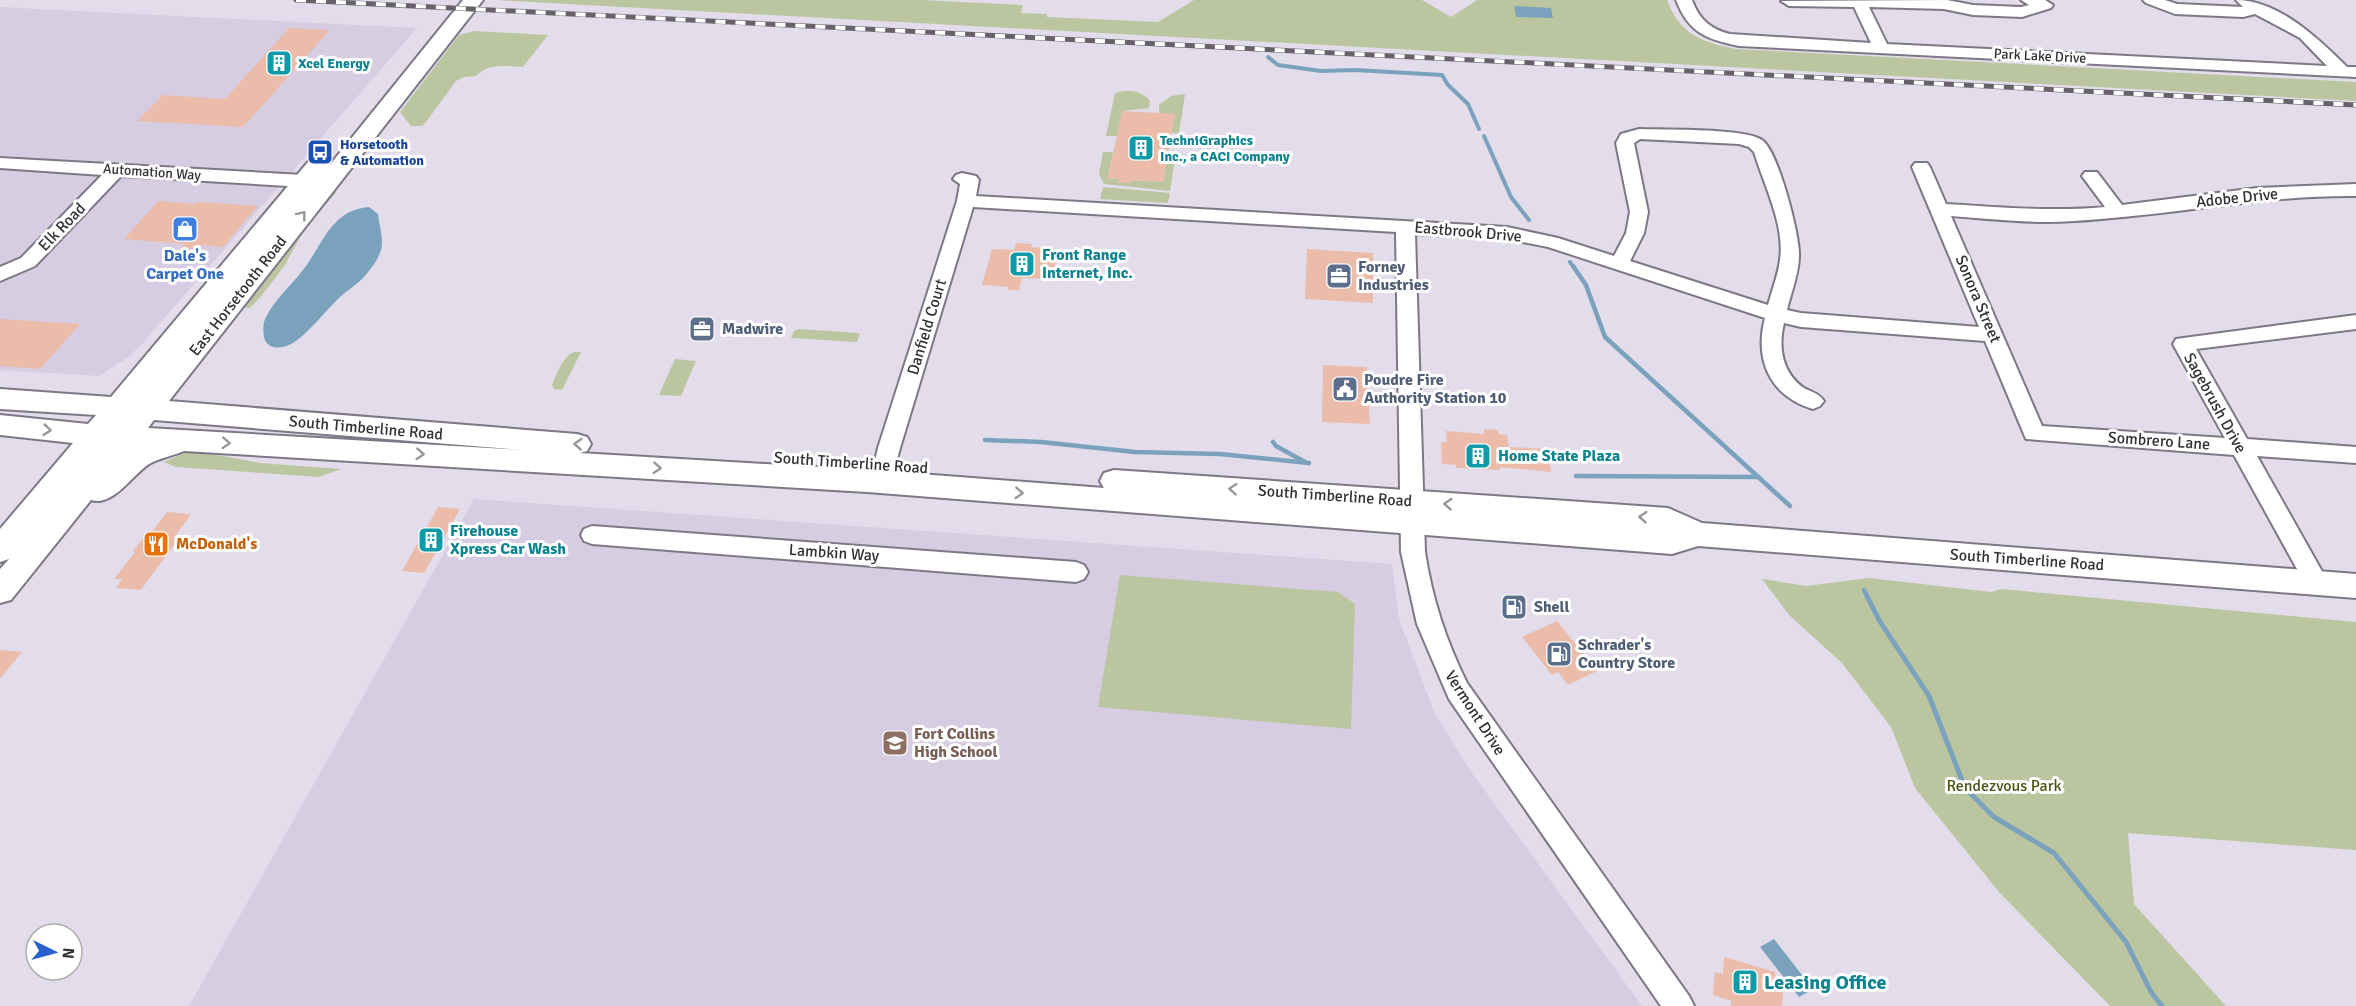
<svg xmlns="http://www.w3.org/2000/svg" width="2356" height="1006" font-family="Signika,sans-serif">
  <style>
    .built { fill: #d6cde3 }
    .green { fill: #bbc6a0 }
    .water { fill: #7aa2bd }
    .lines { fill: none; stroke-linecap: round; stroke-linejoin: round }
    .stream-far2 { stroke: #7aa2bd; stroke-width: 4 }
    .stream-far1 { stroke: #7aa2bd; stroke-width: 4.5 }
    .stream { stroke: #7aa2bd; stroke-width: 5 }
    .building { fill: #ebbcaa }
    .minor-casing { stroke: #7e7886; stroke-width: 4 }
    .major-casing { stroke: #7e7886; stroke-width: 4 }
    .minor { fill: #fff; fill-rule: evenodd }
    .major { fill: #fff; fill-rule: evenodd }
    .rail-casing { stroke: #66626a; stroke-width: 5 }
    .rail { stroke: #fff; stroke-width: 4; stroke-dasharray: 10; stroke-linecap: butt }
    .oneway { stroke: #98979a }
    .labels { text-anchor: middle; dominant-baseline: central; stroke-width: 6; stroke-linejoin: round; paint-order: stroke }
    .far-street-label { font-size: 14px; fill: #322f35; stroke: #fff }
    .far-culture-label { font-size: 14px; font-weight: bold; fill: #0d838f; stroke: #fff; text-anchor: start }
    .far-transit-label { font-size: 14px; font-weight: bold; fill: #164399; stroke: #fff; text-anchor: start }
    .street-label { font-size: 16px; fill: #322f35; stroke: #fff }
    .culture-label { font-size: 16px; font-weight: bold; fill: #0d838f; stroke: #fff; text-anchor: start }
    .shop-label { font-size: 16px; font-weight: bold; fill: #366cbe; stroke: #fff }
    .service-label { font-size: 16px; font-weight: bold; fill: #4e5e75; stroke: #fff; text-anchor: start }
    .food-label { font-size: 16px; font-weight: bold; fill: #c56008; stroke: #fff; text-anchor: start }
    .education-label { font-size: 16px; font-weight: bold; fill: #785e54; stroke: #fff; text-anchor: start }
    .park-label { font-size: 16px; fill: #465411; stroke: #fff }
    .near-culture-label { font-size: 20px; font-weight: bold; fill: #0d838f; stroke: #fff; text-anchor: start }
  </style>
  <rect width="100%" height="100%" fill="#e2dceb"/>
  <g class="built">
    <polygon points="0,7 417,28 141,345 127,358 99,376 0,370"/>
    <polygon points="474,499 1392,564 1399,619 1435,714 1472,773 1642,1006 189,1006"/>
  </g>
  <g class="green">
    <path d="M 494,0 L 921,0 L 1023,5 L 1021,13 L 1047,14 L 1047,17 L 1158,22 L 1194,0 L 1422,0 L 1451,17 L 1477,0 L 1667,0 C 1680,35 1702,42 1736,49 L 2356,82 L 2356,101 Z"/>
    <path d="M 474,31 L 548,35 L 523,67 C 506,66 488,63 476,76 L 464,77 L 456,81 L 426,122 L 422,126 L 411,126 L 400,112 L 459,35 Z"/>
    <path d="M 1125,91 C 1135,91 1143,92 1150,101 L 1149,108 L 1123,111 L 1117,136 L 1106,136 L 1115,93 Z"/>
    <polygon points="1185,94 1179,133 1172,133 1159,113 1159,105 1171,96"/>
    <polygon points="1103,152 1113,152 1108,178 1119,179 1118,183 1130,183 1131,180 1163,182 1168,152 1176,152 1170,191 1104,184 1099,174"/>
    <polygon points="1103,187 1170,193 1168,203 1100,199"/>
    <polygon points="335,191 336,193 306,226 285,265 263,294 250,308 242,307 331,192"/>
    <polygon points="799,329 858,333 860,334 857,342 791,338 794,331"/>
    <path d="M 574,352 L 581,352 L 562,390 L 554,389 L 552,385 C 556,375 563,356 574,352 Z"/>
    <polygon points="675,359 696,361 681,396 659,395"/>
    <polygon points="187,452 201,452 260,463 341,469 319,477 176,467 164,462"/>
    <polygon points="1120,575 1338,592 1355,604 1351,729 1098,707"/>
    <polygon points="1869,578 1991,592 2001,589 2356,622 2356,850 2128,833 2134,904 2226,1006 2110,1006 1999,892 1915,788 1891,727 1842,663 1789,615 1762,579 1806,586"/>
  </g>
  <g class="water">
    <polygon points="1514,6 1551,8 1553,18 1516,17"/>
    <path d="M 369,207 L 378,214 C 379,224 384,240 381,250 C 378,260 370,270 364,277 C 357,285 347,290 339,298 C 324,312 310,332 293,343 C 284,348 270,351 265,340 C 263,335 263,328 264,322 C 273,299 295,283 308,263 C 325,238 334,210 369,207 Z"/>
    <polygon points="1774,939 1813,989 1799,997 1760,947"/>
  </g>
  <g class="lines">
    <g class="stream-far2">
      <polyline points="1268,57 1278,65 1321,71 1355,70 1442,75 1448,85 1468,104 1479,129"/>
      <polyline points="1484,136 1511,197 1529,220"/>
      <polyline points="1570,262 1574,268"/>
    </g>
    <g class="stream-far1">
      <polyline points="1573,266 1586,285 1605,337 1790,506"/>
      <polyline points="985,440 1041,442 1135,452 1220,454 1309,463"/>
      <polyline points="1273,442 1276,446 1305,462"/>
      <polyline points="1576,476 1758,477"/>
      <polyline points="1864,590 1868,598"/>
    </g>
    <polyline class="stream" points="1867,596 1879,620 1929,696 1965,788 1994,817 2054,853 2126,942 2151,992 2162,1006"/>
  </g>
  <g class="building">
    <polygon points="289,28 330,30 243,127 137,121 163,95 225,99"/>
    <polygon points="1122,111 1175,114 1163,182 1131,180 1131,183 1118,183 1119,179 1108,178"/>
    <polygon points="158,201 196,204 198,202 258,206 223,247 200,245 196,249 181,248 184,244 124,239"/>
    <polygon points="1016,243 1032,244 1031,247 1059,249 1052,279 1022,278 1019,290 1008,290 1008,287 982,285 992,249 1014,250"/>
    <polygon points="1307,249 1373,253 1373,303 1305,299"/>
    <polygon points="0,319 80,324 40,369 0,366"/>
    <polygon points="1323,365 1367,367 1370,424 1322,422"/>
    <polygon points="1484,429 1498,430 1498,434 1507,435 1509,447 1548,449 1551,472 1500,467 1500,470 1456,468 1456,465 1442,464 1441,442 1447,442 1446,431 1484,434"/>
    <polygon points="438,507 460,509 424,573 402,571"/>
    <polygon points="167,512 191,514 176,535 181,535 141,590 116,588 122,579 114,579 135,552 133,551 144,537 148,537"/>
    <polygon points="1557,621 1597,671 1568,685 1558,672 1552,675 1522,637"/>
    <polygon points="0,650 22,652 0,679"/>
    <polygon points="1724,957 1775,972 1775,991 1783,993 1782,1006 1731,1006 1731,1001 1713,995 1715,972 1723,974"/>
  </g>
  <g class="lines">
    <g class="minor-casing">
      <g id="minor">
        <path d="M 1676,0 L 1692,0 C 1699,19 1710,29 1730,34 L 1871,43 L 1854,7 L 1789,6 L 1781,1 L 1947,0 L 1973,5 L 2021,7 L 2029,5 L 2021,0 L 2045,0 L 2053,5 L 2051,8 L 2022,17 L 1973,15 L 1944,9 L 1869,7 L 1887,44 L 2327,66 L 2300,38 L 2255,14 L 2243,17 L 2175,14 L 2146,3 L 2143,0 L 2165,0 L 2177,4 L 2243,7 L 2236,0 C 2278,0 2318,38 2347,67 L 2356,67 L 2356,77 L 1739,46 C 1706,39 1689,33 1676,0 Z"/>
        <path d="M 1639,129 C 1663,130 1745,128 1762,140 C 1778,151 1800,235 1799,256 C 1799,273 1791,293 1787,310 L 1801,313 L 1979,327 L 1912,167 L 1915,163 L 1927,163 L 1930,167 L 1946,204 C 1999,207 2051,212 2105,207 L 2082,176 L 2085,172 L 2097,172 L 2122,205 L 2257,188 L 2356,184 L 2356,196 C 2261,195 2169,216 2074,221 C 2033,224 1992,219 1951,216 L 2042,426 L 2225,438 L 2173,344 L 2176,339 L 2356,315 L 2356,329 L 2196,349 L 2247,439 L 2356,447 L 2356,463 L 2257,456 L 2328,582 L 2324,589 L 2316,592 L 2308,589 L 2234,455 L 2026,439 L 1985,341 L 1801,327 L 1784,323 C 1778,347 1782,373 1804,388 C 1811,392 1819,393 1824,401 L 1820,406 L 1813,409 C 1770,396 1754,360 1765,318 L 1548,247 L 1507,239 L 1415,234 L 1425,552 C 1432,598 1446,641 1467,683 L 1689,996 L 1694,1006 L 1661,1006 L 1449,699 L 1417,624 L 1401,552 L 1396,232 L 973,207 L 900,448 L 889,488 L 881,491 L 873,488 L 870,482 L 878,448 L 957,201 L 960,184 L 953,179 L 956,175 L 962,173 L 976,176 L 979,180 L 976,196 L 1507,227 L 1558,238 L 1614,256 L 1626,233 L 1630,212 L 1616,143 L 1621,134 ZM 1640,139 L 1739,144 L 1749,147 L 1754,152 C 1764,185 1785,225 1780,260 C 1778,275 1772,290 1768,305 L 1630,261 L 1644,233 L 1648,212 L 1634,143 Z"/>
        <polygon points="0,158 304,175 310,177 313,181 310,185 304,187 121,176 35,266 0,281 0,267 21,258 102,175 0,168"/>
        <polygon points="592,526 1076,562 1084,565 1088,572 1084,579 1076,582 592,544 584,541 581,535 584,529"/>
      </g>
    </g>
    <g class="major-casing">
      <path id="major" d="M 463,0 L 483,0 L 169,401 L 577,434 L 587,437 L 591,444 L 587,451 L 580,453 L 867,470 L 1104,488 L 1100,481 L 1104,473 L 1114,470 L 1668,508 L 1702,523 L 2356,574 L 2356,598 L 1698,546 L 1672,554 L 867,492 L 184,451 C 173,456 159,458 149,464 C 132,475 113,507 91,500 L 11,600 L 0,603 L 0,569 L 9,559 L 0,562 L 0,529 L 73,443 L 0,435 L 0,415 L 88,424 L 96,415 L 0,409 L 0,389 L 111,397 L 313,156 L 321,154 L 329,156 L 332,161 L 329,166 L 141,399 ZM 154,420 L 521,450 L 148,428 Z"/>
    </g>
    <use href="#minor" class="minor"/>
    <use href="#major" class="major"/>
    <g class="rail-casing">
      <polyline id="rail" points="296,0 2356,105"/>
    </g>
    <use href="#rail" class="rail"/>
  </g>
  <defs><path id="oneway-chevron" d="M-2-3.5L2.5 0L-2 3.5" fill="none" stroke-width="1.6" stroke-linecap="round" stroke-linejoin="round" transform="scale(1.5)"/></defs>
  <g class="oneway">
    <use href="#oneway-chevron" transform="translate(302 215) rotate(-52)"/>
    <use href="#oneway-chevron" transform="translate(47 430) rotate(6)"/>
    <use href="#oneway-chevron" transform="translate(226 443) rotate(3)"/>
    <use href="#oneway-chevron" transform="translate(578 444) rotate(-176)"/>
    <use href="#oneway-chevron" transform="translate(420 454) rotate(4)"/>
    <use href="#oneway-chevron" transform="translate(657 468) rotate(4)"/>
    <use href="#oneway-chevron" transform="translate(1233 489) rotate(-176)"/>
    <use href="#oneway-chevron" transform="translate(1019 493) rotate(4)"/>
    <use href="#oneway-chevron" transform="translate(1448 504) rotate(-176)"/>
    <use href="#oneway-chevron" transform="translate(1643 517) rotate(-176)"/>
  </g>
  <defs>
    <g id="building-square" transform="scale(1.35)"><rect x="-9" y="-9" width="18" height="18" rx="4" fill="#0f9aa8" stroke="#fff"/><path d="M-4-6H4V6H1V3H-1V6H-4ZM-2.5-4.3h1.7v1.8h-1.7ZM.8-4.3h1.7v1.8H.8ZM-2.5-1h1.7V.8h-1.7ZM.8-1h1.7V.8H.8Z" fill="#fff"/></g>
    <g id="bus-square" transform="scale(1.35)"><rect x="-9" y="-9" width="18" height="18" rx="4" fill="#1a4fb4" stroke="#fff"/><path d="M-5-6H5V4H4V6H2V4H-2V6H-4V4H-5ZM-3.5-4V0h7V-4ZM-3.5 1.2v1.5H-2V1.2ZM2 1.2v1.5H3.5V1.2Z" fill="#fff"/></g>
    <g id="shop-square" transform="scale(1.35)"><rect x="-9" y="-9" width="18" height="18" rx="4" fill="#3f7fe0" stroke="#fff"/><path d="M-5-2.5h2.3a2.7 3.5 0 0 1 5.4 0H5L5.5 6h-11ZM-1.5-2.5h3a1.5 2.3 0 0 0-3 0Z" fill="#fff"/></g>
    <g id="office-square" transform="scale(1.35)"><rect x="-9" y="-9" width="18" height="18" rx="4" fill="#5c6f8a" stroke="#fff"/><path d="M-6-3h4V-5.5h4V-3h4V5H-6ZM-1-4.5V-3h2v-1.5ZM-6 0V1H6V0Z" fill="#fff"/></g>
    <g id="civic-square" transform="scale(1.35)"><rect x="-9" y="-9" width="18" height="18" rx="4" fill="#5c6f8a" stroke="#fff"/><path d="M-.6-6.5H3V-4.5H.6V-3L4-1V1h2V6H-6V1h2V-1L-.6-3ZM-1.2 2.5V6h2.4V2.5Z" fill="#fff"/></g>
    <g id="restaurant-square" transform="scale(1.35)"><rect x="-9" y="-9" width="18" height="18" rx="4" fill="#e8710a" stroke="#fff"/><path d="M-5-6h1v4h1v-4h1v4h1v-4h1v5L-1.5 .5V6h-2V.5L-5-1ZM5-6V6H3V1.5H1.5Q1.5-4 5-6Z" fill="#fff"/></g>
    <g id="fuel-square" transform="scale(1.35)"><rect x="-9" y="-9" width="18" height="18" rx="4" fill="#5c6f8a" stroke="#fff"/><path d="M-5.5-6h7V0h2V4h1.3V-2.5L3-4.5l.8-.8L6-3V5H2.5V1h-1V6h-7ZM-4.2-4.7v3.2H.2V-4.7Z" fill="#fff"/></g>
    <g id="school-square" transform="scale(1.35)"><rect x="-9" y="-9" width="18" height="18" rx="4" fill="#8d6e63" stroke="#fff"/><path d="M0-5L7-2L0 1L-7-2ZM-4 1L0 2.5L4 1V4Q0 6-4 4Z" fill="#fff"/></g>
  </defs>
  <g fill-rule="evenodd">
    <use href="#building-square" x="279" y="63"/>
    <use href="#building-square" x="1141" y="148"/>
    <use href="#bus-square" x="320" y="152"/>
    <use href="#shop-square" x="185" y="229"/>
    <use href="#building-square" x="1022" y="264"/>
    <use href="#office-square" x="1339" y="276"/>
    <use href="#office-square" x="702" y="329"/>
    <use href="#civic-square" x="1345" y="389"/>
    <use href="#building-square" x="1478" y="456"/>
    <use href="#building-square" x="431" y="540"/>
    <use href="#restaurant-square" x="156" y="544"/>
    <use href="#fuel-square" x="1514" y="607"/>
    <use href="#fuel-square" x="1559" y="654"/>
    <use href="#school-square" x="895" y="743"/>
    <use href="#building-square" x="1745" y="982"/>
  </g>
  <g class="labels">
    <g class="far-street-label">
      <text transform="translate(2040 56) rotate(3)">Park Lake Drive</text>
      <text transform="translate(152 172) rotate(4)">Automation Way</text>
    </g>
    <g class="far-culture-label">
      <text x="298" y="63">Xcel Energy</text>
      <text x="1160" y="140">TechniGraphics<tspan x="1160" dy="16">Inc., a CACI Company</tspan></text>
    </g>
    <g class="far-transit-label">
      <text x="340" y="144">Horsetooth<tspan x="340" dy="16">&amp; Automation</tspan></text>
    </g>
    <g class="street-label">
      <text transform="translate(2237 198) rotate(-6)">Adobe Drive</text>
      <text transform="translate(62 227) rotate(-46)">Elk Road</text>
      <text transform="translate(1468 232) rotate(5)">Eastbrook Drive</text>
      <text transform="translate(238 296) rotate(-52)">East Horsetooth Road</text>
      <text transform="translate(1978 299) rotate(67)">Sonora Street</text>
      <text transform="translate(927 327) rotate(-73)">Danfield Court</text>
      <text transform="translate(2215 403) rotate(61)">Sagebrush Drive</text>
      <text transform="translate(366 428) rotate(5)">South Timberline Road</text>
      <text transform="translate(2159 441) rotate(4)">Sombrero Lane</text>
      <text transform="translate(851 463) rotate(4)">South Timberline Road</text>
      <text transform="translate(1335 496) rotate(4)">South Timberline Road</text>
      <text transform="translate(834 553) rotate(4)">Lambkin Way</text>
      <text transform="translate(2027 560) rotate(4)">South Timberline Road</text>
      <text transform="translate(1475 713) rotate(57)">Vermont Drive</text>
    </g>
    <g class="culture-label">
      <text x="1042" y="255">Front Range<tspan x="1042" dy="18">Internet, Inc.</tspan></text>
      <text x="1498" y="456">Home State Plaza</text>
      <text x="450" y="531">Firehouse<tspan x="450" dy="18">Xpress Car Wash</tspan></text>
    </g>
    <g class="shop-label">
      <text x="185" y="256">Dale's<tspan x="185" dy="18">Carpet One</tspan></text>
    </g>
    <g class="service-label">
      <text x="1358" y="267">Forney<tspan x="1358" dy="18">Industries</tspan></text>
      <text x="722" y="329">Madwire</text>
      <text x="1364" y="380">Poudre Fire<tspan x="1364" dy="18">Authority Station 10</tspan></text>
      <text x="1534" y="607">Shell</text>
      <text x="1578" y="645">Schrader's<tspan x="1578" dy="18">Country Store</tspan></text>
    </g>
    <g class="food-label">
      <text x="176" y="544">McDonald's</text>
    </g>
    <g class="education-label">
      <text x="914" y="734">Fort Collins<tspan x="914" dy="18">High School</tspan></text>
    </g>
    <g class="park-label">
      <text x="2004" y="786">Rendezvous Park</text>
    </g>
    <g class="near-culture-label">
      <text x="1764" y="982">Leasing Office</text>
    </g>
  </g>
  <g transform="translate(54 952) rotate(95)"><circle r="28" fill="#ffffff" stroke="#adacae" stroke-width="1.5"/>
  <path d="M0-4.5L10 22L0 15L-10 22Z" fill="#2960ce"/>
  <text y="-9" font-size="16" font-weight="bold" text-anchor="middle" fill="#322f35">N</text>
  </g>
</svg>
